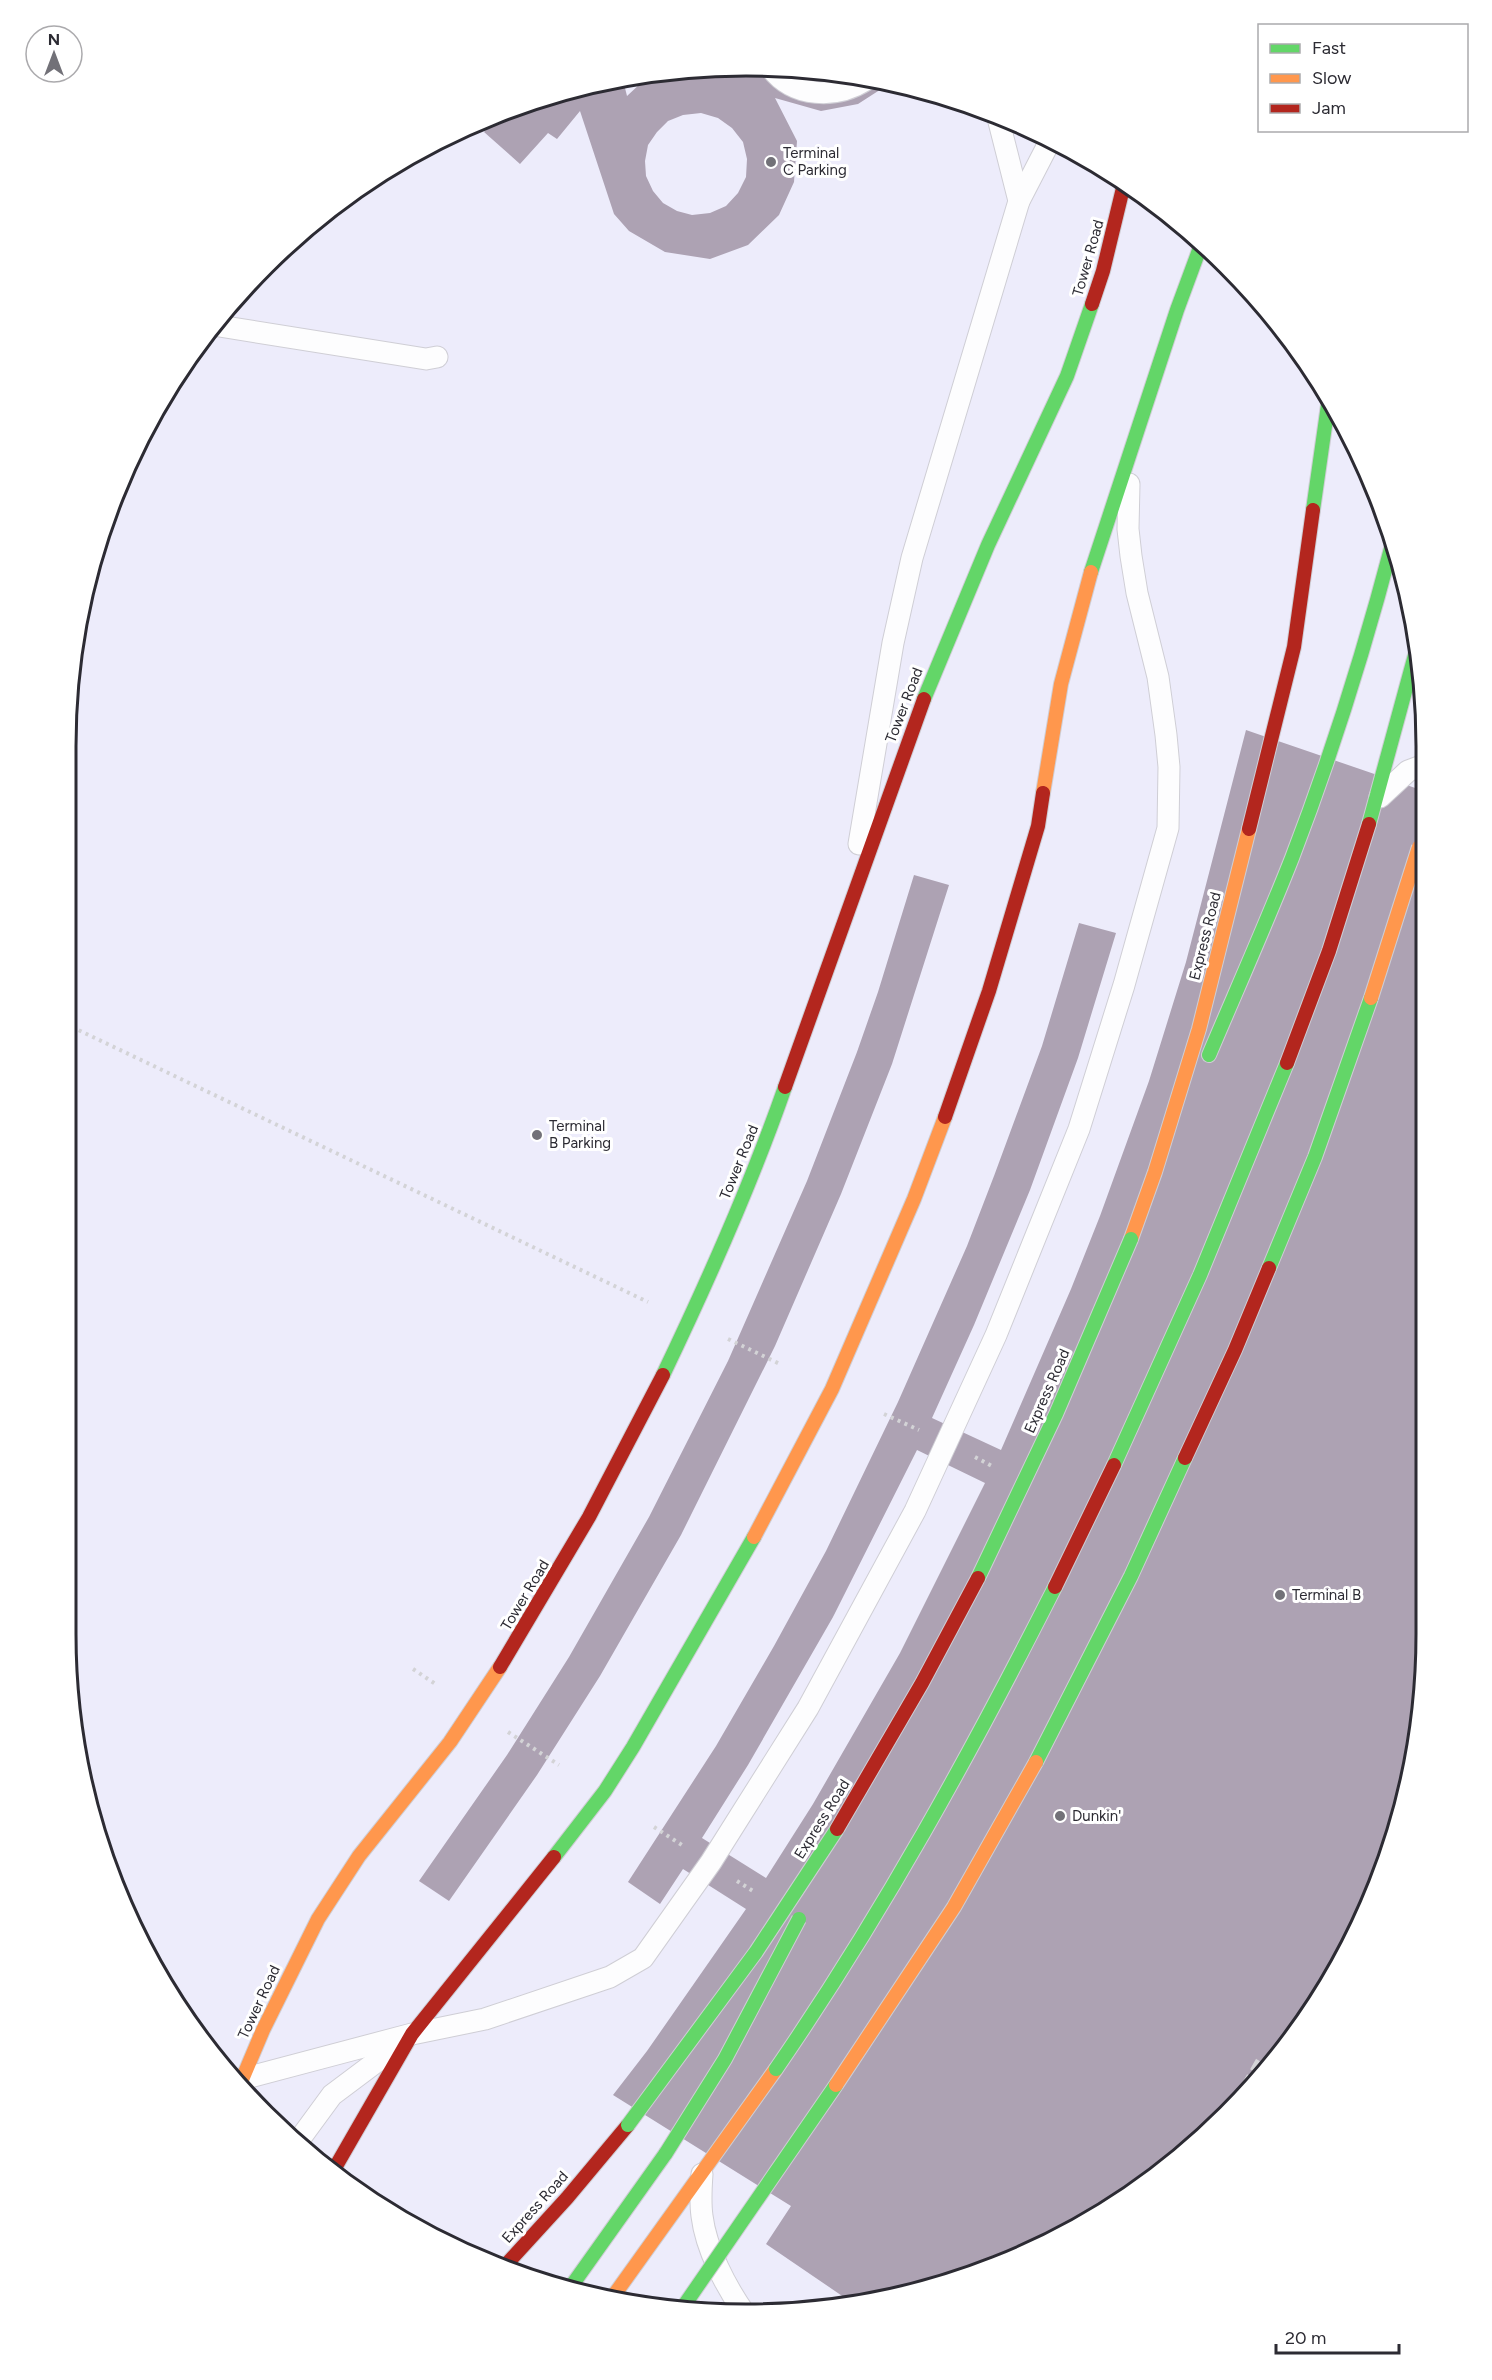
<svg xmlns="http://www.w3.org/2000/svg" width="1492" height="2380" font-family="Figtree,sans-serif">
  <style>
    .built { fill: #edecfb }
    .building { fill: #ada2b3; fill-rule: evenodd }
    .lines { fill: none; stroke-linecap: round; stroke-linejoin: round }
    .lane-casing { stroke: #cfced5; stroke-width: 23 }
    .fast-casing { stroke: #cfced5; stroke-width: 16 }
    .slow-casing { stroke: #cfced5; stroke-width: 16 }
    .jam-casing { stroke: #cfced5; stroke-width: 16 }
    .path { stroke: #d3d3d6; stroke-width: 4; stroke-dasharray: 3 4.5; stroke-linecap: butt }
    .lane { stroke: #fdfdfe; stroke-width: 21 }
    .fast { stroke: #63d668; stroke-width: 14 }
    .slow { stroke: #ff974d; stroke-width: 14 }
    .jam { stroke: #b3261e; stroke-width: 14 }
    .rail { stroke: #d5d5d8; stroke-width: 4.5; stroke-dasharray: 12 6; stroke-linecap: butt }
    .fast-bridge-casing { stroke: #cfced5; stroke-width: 16; stroke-linecap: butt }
    .slow-bridge-casing { stroke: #cfced5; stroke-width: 16; stroke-linecap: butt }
    .jam-bridge-casing { stroke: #cfced5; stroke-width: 16; stroke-linecap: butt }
    .fast-bridge { stroke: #63d668; stroke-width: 14 }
    .slow-bridge { stroke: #ff974d; stroke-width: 14 }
    .jam-bridge { stroke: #b3261e; stroke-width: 14 }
    .poi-dot { fill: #727178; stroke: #fff; stroke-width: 2 }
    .labels { text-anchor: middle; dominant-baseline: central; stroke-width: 6; stroke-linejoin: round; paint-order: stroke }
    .poi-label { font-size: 15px; fill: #2c2b33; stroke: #fff; text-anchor: start }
    .street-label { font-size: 15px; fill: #2c2b33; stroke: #fff }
    .rim { fill: none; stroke: #2c2b33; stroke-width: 3 }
  </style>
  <rect width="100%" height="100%" fill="#f3f3f9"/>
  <polygon class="built" points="790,67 922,89 1046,136 1160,206 1257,298 1335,406 1390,528 1425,701 1420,1722 1374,1894 1286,2048 1227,2115 1124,2199 964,2278 835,2308 746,2314 657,2308 528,2278 445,2244 332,2174 206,2048 136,1935 102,1852 72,1723 72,658 118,486 206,332 297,235 406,157 527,102 657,72"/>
  <g class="building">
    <path d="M 790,67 L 889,84 L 858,104 L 821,111 L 775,98 L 797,141 L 794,182 L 779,215 L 748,245 L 710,259 L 665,252 L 629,231 L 614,214 L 580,111 L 557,139 L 548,133 L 520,164 L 484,132 L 499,115 L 527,102 L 623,80 L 627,96 L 641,83 L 666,72 ZM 701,113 L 718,118 L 732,128 L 743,142 L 747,159 L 746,177 L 738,193 L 726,206 L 710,213 L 692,215 L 677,211 L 663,203 L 653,191 L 646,176 L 645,161 L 648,145 L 657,132 L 668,121 L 683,115 Z"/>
    <path d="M 1246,730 L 1424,791 L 1420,1722 L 1374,1894 L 1286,2048 L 1227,2115 L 1124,2199 L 964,2278 L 854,2304 L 766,2244 L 791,2206 L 613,2095 L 647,2051 L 746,1909 L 683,1869 L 660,1904 L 628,1882 L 716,1746 L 774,1646 L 826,1551 L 898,1402 L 967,1246 L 994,1176 L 1042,1046 L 1079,923 L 1116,933 L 1078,1058 L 1030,1190 L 974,1325 L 932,1418 L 1001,1450 L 1071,1289 L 1100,1216 L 1149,1081 L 1186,962 ZM 917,1450 L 985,1483 L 900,1653 L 813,1804 L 766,1878 L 702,1838 L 748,1765 L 833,1617 Z"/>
    <polygon points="914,875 949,885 892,1064 841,1194 775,1346 681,1535 600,1676 537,1775 449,1901 419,1881 507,1755 569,1657 649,1517 728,1361 807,1181 857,1052 878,992"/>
  </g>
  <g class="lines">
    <g class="lane-casing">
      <g id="lane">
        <path d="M 771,68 C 794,98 836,99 866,80"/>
        <polyline points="998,118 1019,201"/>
        <polyline points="213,325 426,359 437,357"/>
        <polyline points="1380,797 1408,771 1424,765"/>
        <polyline points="859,844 893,643 912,558 1019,201 1051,139"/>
        <polyline points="242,2079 412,2034 485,2019 610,1977 643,1958 711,1862 808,1708 915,1511 996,1335 1079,1129 1124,985 1168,828 1169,767 1166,735 1158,677 1137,593 1131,556 1128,529 1129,484"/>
        <polyline points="299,2140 332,2095 400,2044"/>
        <path d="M 702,2174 C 701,2188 700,2202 702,2216 C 706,2249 726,2287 745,2314"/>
      </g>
    </g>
    <g class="fast-casing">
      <g id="fast">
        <polyline points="1313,510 1329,398"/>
        <polyline points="1091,572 1177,310 1201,245"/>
        <polyline points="924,699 988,545 1067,376 1092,304"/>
        <polyline points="1369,824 1415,655"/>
        <path d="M 1209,1055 C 1237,989 1266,924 1292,858 C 1332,754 1365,648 1393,541"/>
        <path d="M 663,1375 C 708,1281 751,1185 785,1087"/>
        <polyline points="1114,1465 1200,1275 1287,1063"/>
        <polyline points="554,1857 605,1791 633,1747 754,1537"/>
        <polyline points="570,2288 666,2153"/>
      </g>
    </g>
    <g class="slow-casing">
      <g id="slow">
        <polyline points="1043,793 1061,684 1091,572"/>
        <polyline points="1131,1239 1155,1172 1199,1029 1249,829"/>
        <polyline points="754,1537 832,1389 914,1199 945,1117"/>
        <polyline points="241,2082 263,2030 318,1919 359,1856 450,1742 500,1667"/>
        <polyline points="612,2298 776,2069"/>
      </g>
    </g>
    <g class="jam-casing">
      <g id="jam">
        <polyline points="1092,304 1103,271 1124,184"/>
        <polyline points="1249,829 1294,647 1313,510"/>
        <polyline points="1287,1063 1329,951 1369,824"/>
        <polyline points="785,1087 924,699"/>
        <polyline points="945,1117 989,991 1038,826 1043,793"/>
        <polyline points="500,1667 589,1517 663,1375"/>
        <polyline points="332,2173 412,2034 554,1857"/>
        <polyline points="503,2268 567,2198 628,2125"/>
      </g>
    </g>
    <g class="path">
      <polyline points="72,1027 648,1302"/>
      <polyline points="728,1339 782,1365"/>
      <polyline points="884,1414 919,1430"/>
      <polyline points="975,1457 992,1466"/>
      <polyline points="413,1669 437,1685"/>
      <polyline points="508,1732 559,1765"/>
      <polyline points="654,1827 685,1847"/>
      <polyline points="737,1881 753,1891"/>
    </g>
    <use href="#lane" class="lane"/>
    <use href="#fast" class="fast"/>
    <use href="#slow" class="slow"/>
    <use href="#jam" class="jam"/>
    <polyline class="rail" points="1225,2117 1258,2060"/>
    <g class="fast-bridge-casing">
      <g id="fast-bridge">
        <polyline points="1269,1268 1315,1157 1371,998"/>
        <polyline points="978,1578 1056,1414 1131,1239"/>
        <polyline points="1036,1762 1131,1576 1185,1458"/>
        <path d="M 776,2069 C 882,1915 971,1753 1055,1587"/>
        <polyline points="628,2125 756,1952 837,1829"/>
        <polyline points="666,2153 725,2059 799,1919"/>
        <polyline points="681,2310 836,2085"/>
      </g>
    </g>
    <g class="slow-bridge-casing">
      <g id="slow-bridge">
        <polyline points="1371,998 1419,847"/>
        <polyline points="836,2085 954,1907 1036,1762"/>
      </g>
    </g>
    <g class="jam-bridge-casing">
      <g id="jam-bridge">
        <polyline points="1185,1458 1235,1350 1269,1268"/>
        <polyline points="1055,1587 1114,1465"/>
        <polyline points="837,1829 922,1683 978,1578"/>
      </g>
    </g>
    <use href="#fast-bridge" class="fast-bridge"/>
    <use href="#slow-bridge" class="slow-bridge"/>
    <use href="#jam-bridge" class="jam-bridge"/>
  </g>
  <g class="poi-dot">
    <circle cx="771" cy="162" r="6"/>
    <circle cx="537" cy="1135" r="6"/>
    <circle cx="1280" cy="1595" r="6"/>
    <circle cx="1060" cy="1816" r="6"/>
  </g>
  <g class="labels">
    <g class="poi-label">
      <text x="783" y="153">Terminal<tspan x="783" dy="17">C Parking</tspan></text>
      <text x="549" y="1126">Terminal<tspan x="549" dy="17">B Parking</tspan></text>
      <text x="1292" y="1595">Terminal B</text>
      <text x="1072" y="1816">Dunkin'</text>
    </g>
    <g class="street-label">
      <text transform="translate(1088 258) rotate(-74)">Tower Road</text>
      <text transform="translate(904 705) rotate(-69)">Tower Road</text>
      <text transform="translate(1205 936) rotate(-76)">Express Road</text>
      <text transform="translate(739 1162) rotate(-68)">Tower Road</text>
      <text transform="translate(1047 1391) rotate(-66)">Express Road</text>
      <text transform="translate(525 1595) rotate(-59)">Tower Road</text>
      <text transform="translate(822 1819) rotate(-58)">Express Road</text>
      <text transform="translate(259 2002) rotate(-65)">Tower Road</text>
      <text transform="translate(535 2207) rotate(-48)">Express Road</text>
    </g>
  </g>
  <path d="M0 0H1492V2380H0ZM746 76H746A670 670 0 0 1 1416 746V1634A670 670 0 0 1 746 2304H746A670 670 0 0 1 76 1634V746A670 670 0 0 1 746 76Z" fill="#fff" fill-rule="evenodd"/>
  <path class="rim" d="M746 76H746A670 670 0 0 1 1416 746V1634A670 670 0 0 1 746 2304H746A670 670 0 0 1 76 1634V746A670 670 0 0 1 746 76Z"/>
  <rect x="1258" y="24" width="210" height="108" fill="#ffffff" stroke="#abaaad" stroke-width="1.5"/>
  <rect x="1270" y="44" width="30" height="9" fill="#63d668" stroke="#abaaad" stroke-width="1.5"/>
  <text x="1312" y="54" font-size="18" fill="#2c2b33">Fast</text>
  <rect x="1270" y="74" width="30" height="9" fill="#ff974d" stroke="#abaaad" stroke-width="1.5"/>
  <text x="1312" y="84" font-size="18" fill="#2c2b33">Slow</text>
  <rect x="1270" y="104" width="30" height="9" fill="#b3261e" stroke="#abaaad" stroke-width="1.5"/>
  <text x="1312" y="114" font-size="18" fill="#2c2b33">Jam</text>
  <g transform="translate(54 54)"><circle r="28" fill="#ffffff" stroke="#abaaad" stroke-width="1.5"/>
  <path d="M0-4.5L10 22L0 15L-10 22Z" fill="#727178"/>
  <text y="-9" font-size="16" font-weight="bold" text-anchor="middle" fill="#2c2b33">N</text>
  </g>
  <path d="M1276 2344v9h123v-9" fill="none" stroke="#2c2b33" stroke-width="3"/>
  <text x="1285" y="2344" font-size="18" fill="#2c2b33" stroke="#ffffff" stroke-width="4.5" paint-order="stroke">20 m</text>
</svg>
